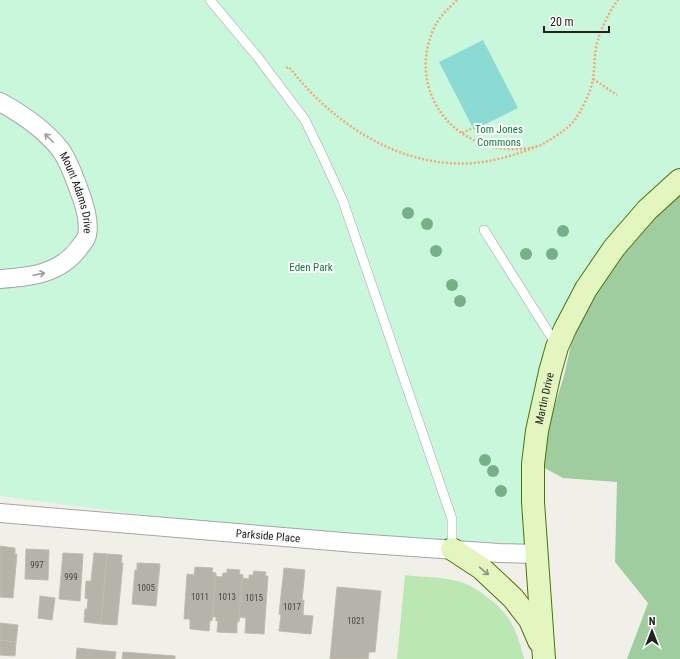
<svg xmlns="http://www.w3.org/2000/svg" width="680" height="659" font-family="'Roboto Condensed',sans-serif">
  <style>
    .grass { fill: #bbe7b2 }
    .forest { fill: #9fcda0 }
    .park { fill: #c9f7db }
    .pitch { fill: #8bdad4 }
    .building { fill: #b6b3ab; stroke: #c2bcab }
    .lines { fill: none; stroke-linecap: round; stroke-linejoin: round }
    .lane-casing { stroke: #a5a5a5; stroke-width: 10 }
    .street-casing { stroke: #a5a5a5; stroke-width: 20 }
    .secondary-casing { stroke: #48740c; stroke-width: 24 }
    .path { stroke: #f2aa78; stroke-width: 2.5; stroke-dasharray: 2 2; stroke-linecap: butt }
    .lane { stroke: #fff; stroke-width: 9 }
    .street { stroke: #fff; stroke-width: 18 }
    .secondary { stroke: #e3f6c0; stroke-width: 22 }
    .tree { fill: #76b089 }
    .oneway { stroke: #9b9b9b }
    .oneway2 { stroke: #8c9678 }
    .labels { text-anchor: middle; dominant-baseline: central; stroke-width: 4; stroke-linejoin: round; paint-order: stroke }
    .number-label { font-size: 9px; fill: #464644 }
    .park-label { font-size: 11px; fill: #127b3c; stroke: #fff }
    .street-label { font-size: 11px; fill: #212121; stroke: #fff }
  </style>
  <rect width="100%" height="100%" fill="#f1f0e8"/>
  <path class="grass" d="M 405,575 C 420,577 443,577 457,581 C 475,585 499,604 509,619 C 516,630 521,646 524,659 L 397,659 Z"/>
  <polygon class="forest" points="680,180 680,659 627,659 648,603 615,562 617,482 563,478 541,466 553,411 564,376 571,345 576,333 586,289"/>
  <polygon class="park" points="0,0 680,0 680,180 614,248 569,348 563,370 539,451 537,554 372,545 0,496"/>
  <polygon class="pitch" points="483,40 518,108 474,130 439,62"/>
  <g class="building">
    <polygon points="0,546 15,548 15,554 17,554 13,598 0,597"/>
    <polygon points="26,549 49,550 48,580 25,579"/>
    <polygon points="63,553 83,554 80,601 59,599"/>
    <polygon points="94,553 107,554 101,624 84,622 85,609 87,609 88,599 85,598 86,581 91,581"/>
    <polygon points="107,554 122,555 121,563 123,563 117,625 101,624"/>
    <polygon points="137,563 160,564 156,606 132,604 135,570 137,570"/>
    <polygon points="195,567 213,568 212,572 216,573 212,621 210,620 209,631 190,629 190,619 184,619 187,574 194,575"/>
    <polygon points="284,568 305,570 302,600 304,600 303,615 313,616 311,634 279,631 281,615 279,614"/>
    <polygon points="227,569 240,570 239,574 243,575 239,622 237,622 237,633 217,632 218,621 216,621 216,617 213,617 215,576 222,577 223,573 227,573"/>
    <polygon points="254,571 266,572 265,576 268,576 264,634 245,633 246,618 239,617 242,578 249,579 249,575 253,575"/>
    <polygon points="337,587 381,591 375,652 369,652 368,659 330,659"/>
    <polygon points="40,596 55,598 52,620 38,618"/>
    <polygon points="0,623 18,625 16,642 0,640"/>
    <polygon points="0,640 16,642 15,656 0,655"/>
    <polygon points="77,648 116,652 115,659 76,659"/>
    <polygon points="123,652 175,656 175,659 122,659"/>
  </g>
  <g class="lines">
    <g class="lane-casing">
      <g id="lane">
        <polyline points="210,0 256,55 305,120 322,155 343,201 452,519 452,549"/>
        <polyline points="484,230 557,346"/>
      </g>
    </g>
    <g class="street-casing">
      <g id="street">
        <path id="s1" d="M 0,102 C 22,114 44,129 60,149 C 69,161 74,177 79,190 C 84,203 90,222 87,235 C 86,240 82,244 79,248 C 60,274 30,277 0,279"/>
        <path id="s2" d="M 0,513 L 355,543 L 499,553 L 537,554"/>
      </g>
    </g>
    <g class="secondary-casing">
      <g id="secondary">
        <polyline points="452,549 481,568 513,598 530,620 539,641"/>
        <path id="s3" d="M 544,659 L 533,502 L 533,464 L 537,431 L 550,372 L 557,347 L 565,329 L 586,289 L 614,248 L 647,210 L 680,180"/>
      </g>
    </g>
    <g class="path">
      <path d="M 457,0 C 448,9 439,17 434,28 C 411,79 438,131 489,146 C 503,150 530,151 543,144 C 547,142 564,131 568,127 C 578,119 591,93 593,79 C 595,67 594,55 597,43 C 601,28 609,12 618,0"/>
      <path d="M 286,68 L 289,67 C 332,123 400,169 474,163 C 496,161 515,155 536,147"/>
      <polyline points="593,79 617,95"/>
      <polyline points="462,133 473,128"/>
    </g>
    <use href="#lane" class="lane"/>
    <use href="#street" class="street"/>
    <use href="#secondary" class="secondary"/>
  </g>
  <g class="tree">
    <circle cx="408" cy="213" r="6"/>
    <circle cx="427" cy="224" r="6"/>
    <circle cx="563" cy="231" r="6"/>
    <circle cx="436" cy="251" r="6"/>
    <circle cx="526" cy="254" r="6"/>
    <circle cx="552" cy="254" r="6"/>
    <circle cx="452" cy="285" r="6"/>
    <circle cx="460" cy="301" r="6"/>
    <circle cx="485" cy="460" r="6"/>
    <circle cx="493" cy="471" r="6"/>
    <circle cx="501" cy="491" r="6"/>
  </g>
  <defs><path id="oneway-shaft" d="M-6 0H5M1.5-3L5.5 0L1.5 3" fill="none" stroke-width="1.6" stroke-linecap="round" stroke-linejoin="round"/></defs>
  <g class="oneway">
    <use href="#oneway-shaft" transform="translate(49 138) rotate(-135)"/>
    <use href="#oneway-shaft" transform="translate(39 274) rotate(-12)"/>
  </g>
  <use class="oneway2" href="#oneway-shaft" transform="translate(484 571) rotate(40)"/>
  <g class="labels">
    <g class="number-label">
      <text x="37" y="565">997</text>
      <text x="71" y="577">999</text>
      <text x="146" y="588">1005</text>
      <text x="200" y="597">1011</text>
      <text x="227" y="597">1013</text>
      <text x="254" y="598">1015</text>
      <text x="292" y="607">1017</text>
      <text x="356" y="621">1021</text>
    </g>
    <g class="park-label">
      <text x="499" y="129">Tom Jones<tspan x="499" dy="13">Commons</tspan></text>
      <text x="311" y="267">Eden Park</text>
    </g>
    <g class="street-label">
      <text stroke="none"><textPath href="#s1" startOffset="124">Mount Adams Drive</textPath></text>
      <text stroke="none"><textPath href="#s3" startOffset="262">Martin Drive</textPath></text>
      <text stroke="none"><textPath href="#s2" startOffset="269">Parkside Place</textPath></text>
    </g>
  </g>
  <g transform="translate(652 631)" stroke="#ffffff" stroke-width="3" paint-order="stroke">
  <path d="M0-3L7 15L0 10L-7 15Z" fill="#212121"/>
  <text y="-6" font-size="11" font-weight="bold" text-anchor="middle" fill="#212121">N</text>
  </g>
  <path d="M544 26v6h65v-6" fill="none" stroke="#212121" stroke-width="2"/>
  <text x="550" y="26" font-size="12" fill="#212121" stroke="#ffffff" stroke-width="3" paint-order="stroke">20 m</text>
</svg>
